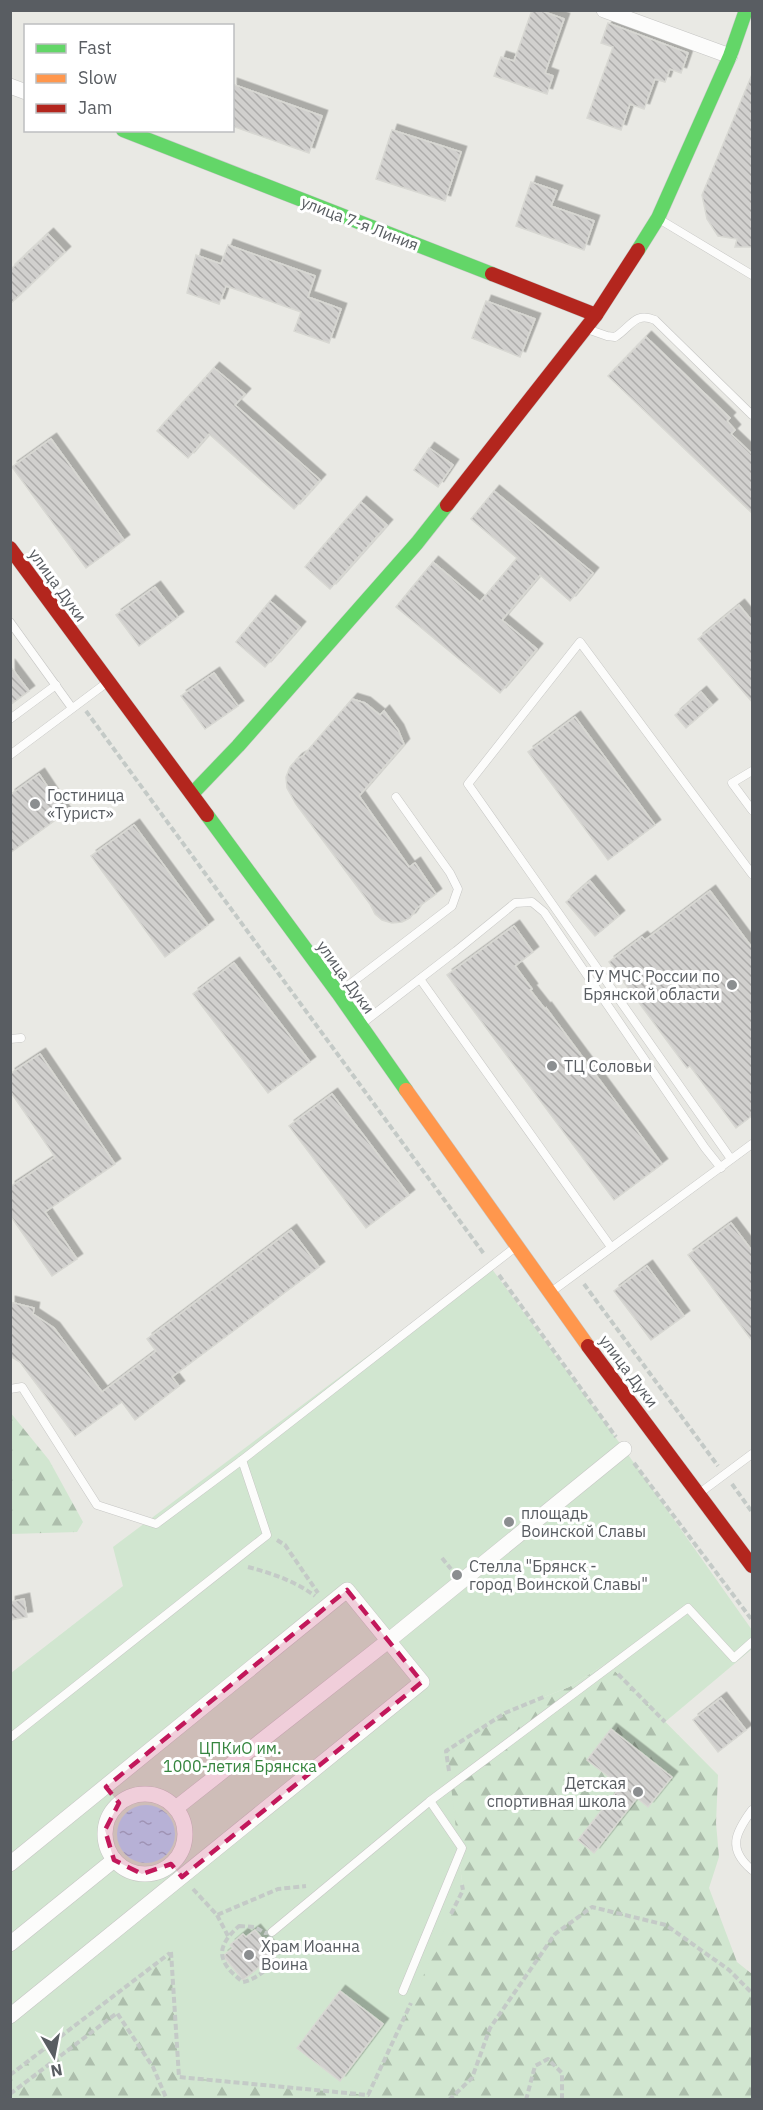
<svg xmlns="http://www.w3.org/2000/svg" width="763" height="2110" font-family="'IBM Plex Sans',sans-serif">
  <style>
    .forest { fill: url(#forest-firs) }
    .park { fill: #d1e6d0 }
    .water { fill: url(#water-ripples) }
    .building { fill: url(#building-back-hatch); stroke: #d8d8d3; stroke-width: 1.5; filter: url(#shadow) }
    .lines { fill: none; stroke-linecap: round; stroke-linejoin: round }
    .lane-casing { stroke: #c6c6c4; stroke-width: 9 }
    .street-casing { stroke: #c6c6c4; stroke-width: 16 }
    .fast-casing { stroke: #c6c7c6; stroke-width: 15 }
    .slow-casing { stroke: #c6c7c6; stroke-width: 15 }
    .jam-casing { stroke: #c6c7c6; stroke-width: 15 }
    .path { stroke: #c4cac7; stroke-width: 4; stroke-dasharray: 6 3; stroke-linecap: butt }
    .lane { stroke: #fcfcfb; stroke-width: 8 }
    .street { stroke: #fcfcfb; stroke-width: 15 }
    .fast { stroke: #63d668; stroke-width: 14 }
    .slow { stroke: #ff974d; stroke-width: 14 }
    .jam { stroke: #b3261e; stroke-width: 14 }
    .marked { fill: #c2185b; fill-opacity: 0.2; stroke: #c2185b; stroke-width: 4.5; stroke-dasharray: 12 8; stroke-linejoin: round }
    .poi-dot { fill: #8b8e90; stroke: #fff; stroke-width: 2 }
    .labels { text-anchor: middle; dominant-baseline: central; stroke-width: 6; stroke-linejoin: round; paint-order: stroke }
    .street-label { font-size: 16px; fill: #595d62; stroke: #fff }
    .poi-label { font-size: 16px; fill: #595d62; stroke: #fff; text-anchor: start }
    .park-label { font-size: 16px; fill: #35853e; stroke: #fff }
  </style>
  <defs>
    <pattern id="forest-firs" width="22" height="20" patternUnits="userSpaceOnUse" patternTransform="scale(1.5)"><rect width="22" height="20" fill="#d1e6d0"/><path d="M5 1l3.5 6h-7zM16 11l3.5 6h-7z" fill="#adbeac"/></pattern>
    <pattern id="water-ripples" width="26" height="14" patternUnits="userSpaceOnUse" patternTransform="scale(1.5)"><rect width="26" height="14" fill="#b5d7f6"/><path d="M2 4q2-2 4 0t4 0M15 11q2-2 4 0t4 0" fill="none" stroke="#96b2cb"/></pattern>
    <pattern id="building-back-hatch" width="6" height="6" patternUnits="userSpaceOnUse" patternTransform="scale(1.5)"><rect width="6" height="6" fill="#d1d0ce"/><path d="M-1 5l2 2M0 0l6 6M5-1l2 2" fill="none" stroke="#adacab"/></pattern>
    <filter id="shadow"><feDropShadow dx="5.5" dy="-5.5" stdDeviation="0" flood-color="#0004"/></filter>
  </defs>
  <rect width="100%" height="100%" fill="#e9e9e4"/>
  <g class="forest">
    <polygon points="10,1412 49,1460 83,1522 77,1532 11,1534"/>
    <polygon points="607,1663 718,1775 716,1823 719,1857 709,1888 737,1962 752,1974 752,2099 11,2100 11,2075 171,1952 175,2021 463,1890 446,1751 505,1713 569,1687"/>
  </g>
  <polygon class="park" points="489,1265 624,1449 752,1630 752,1649 665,1722 607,1663 569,1687 505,1713 447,1751 463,1890 368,2095 179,2077 170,1953 11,2076 11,1673 123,1586 113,1547"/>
  <circle class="water" cx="146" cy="1834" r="29"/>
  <g class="building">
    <polygon points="532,10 539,10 564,19 545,73 553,76 547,94 494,76 501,57 514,61"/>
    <polygon points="608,23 688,53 681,73 670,69 665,82 655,79 644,109 630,104 621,130 587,118 613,47 601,43"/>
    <polygon points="753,72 753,247 735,247 737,239 718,236 707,219 702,195"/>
    <polygon points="232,84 322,116 309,153 232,126"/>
    <polygon points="392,130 461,152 445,201 376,179"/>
    <polygon points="531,182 557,191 551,206 594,221 584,250 516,226"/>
    <polygon points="48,234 65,252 10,304 10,270"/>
    <polygon points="228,245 315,276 308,297 341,309 329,343 294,331 301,312 226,286 219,304 187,293 196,255 221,264"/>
    <polygon points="486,301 535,319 520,357 472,338"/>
    <polygon points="646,337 730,418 727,421 735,430 731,434 753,455 753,514 608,376"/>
    <polygon points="214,368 245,394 235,405 320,480 294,509 209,434 188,458 157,431"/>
    <polygon points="51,439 124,540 86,568 12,467"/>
    <polygon points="429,448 453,465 438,487 414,470"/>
    <polygon points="494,491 593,573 570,601 540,575 502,620 537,649 500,693 396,607 433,562 480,602 517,558 471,519"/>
    <polygon points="361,502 387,525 330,589 305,567"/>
    <polygon points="155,587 178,617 139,646 116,615"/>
    <polygon points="270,601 300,627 265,667 236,642"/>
    <polygon points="739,605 753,622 753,703 698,639"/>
    <polygon points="10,666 29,691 10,705"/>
    <polygon points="214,673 238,706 205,729 181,696"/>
    <polygon points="701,692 712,705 686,728 675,715"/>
    <polygon points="352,699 365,703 380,715 384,711 398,730 404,744 359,796 409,867 415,863 436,894 417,908 410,918 402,922 392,923 382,920 375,914 370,904 296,804 287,788 286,777 290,767 297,759 303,756"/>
    <polygon points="575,717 655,825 608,860 528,752"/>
    <polygon points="39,774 65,813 10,853 10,795"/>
    <polygon points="134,825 208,925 165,957 91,856"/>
    <polygon points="590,881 619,916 595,936 566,902"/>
    <polygon points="710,891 753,949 753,1115 736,1128 690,1066 687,1068 609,962 642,937 645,940"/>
    <polygon points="514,926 533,952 515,966 532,989 530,990 545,1009 546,1008 662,1164 614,1200 447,975"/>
    <polygon points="234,963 310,1062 268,1093 193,994"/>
    <polygon points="40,1054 115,1164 45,1212 77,1259 52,1276 10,1215 10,1187 55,1157 10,1091 10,1074"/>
    <polygon points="332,1094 409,1195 366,1228 289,1126"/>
    <polygon points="731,1223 753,1252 753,1342 688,1255"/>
    <polygon points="291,1230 319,1267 172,1377 179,1386 135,1420 122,1402 75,1436 20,1362 10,1356 10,1302 34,1308 33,1314 54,1328 102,1392 156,1351 147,1339"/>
    <polygon points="647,1266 684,1316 651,1340 614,1291"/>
    <polygon points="24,1599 27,1617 10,1620 10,1602"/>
    <polygon points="721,1698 746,1730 718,1752 693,1720"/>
    <polygon points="611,1729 672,1777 648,1807 637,1798 594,1853 578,1840 621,1786 587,1760"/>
    <polygon points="255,1930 275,1954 243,1980 223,1956 233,1948 230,1945 243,1934 246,1937"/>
    <polygon points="340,1991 383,2024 340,2081 297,2048"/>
  </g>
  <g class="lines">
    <g class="lane-casing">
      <g id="lane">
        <polyline points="659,219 752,275"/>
        <path d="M 587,329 L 607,336 L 615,337 C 631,327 635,311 655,320 L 752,415"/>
        <polyline points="10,622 72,708"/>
        <polyline points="10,719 56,685"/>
        <polyline points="10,755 105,684"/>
        <polyline points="752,771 732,783 752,810"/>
        <polyline points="420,979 611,1247"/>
        <polyline points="341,991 452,906 458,889 450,873 396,797"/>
        <polyline points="364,1022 456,951 515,903 532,902 544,912 705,1148 721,1168"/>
        <polyline points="10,1039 21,1038"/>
        <polyline points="731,1159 468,784 580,642 752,874"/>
        <polyline points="551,1292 752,1144"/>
        <polyline points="10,1389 22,1387 97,1505 156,1524 242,1460 513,1249"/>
        <polyline points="701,1492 752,1454"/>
        <polyline points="10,1738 267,1535 242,1460"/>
        <path d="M 752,1810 C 735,1833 727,1849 752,1870"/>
        <polyline points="272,1932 430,1801 688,1608 734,1658 752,1642"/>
        <polyline points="403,1991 462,1848 430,1801"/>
      </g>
    </g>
    <g class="street-casing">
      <g id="street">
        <polyline points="604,10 730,56"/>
        <polyline points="10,86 26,92"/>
        <circle cx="145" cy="1834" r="40"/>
        <polyline points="176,1808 388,1641 624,1449"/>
        <polyline points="10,1864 347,1590 422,1682 10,2016"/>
        <polyline points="10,1944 114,1860"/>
      </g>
    </g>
    <g class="fast-casing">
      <g id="fast">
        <polyline points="123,130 492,274"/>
        <polyline points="638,250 658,218 730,56 746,10"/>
        <polyline points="192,794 238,746 417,543 447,505"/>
        <polyline points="207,815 338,993 406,1090"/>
      </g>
    </g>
    <g class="slow-casing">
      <polyline id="slow" points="406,1090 588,1346"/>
    </g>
    <g class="jam-casing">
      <g id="jam">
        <polyline points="492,274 596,315"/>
        <polyline points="447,505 596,315 638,250"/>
        <polyline points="10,548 207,815"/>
        <polyline points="588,1346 752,1566"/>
      </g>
    </g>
    <g class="path">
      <polyline points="86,711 484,1254"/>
      <polyline points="499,1275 616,1437"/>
      <polyline points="584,1284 718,1466"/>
      <polyline points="634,1463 752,1620"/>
      <polyline points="732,1484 752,1512"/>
      <polyline points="277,1540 285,1545 318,1593"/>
      <polyline points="442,1558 451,1569"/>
      <path d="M 248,1567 C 271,1573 295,1581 315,1596"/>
      <polyline points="618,1674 665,1722"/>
      <polyline points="449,1771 446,1751 505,1713 546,1696"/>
      <polyline points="193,1889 217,1915 278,1889 306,1886"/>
      <polyline points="451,1914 463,1890 462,1885"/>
      <polyline points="217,1915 228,1936"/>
      <path d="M 239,1926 L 255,1927 L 265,1933 L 272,1932 L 270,1938 L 278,1953 C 274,1966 255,1980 243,1982 C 218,1963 214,1948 239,1926 Z"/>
      <polyline points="171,1952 179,2077 368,2095 411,2003"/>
      <polyline points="10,2075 170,1953"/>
      <polyline points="10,2094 117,2013 153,2067 167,2100"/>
      <polyline points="449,2100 472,2078 490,2028 555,1934 592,1907 666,1925 729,1970 752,1993"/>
      <polyline points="526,2100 535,2066 548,2059 562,2073 562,2100"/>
    </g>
    <use href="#lane" class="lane"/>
    <use href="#street" class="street"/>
    <use href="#fast" class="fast"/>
    <use href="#slow" class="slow"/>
    <use href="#jam" class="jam"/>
  </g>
  <path class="marked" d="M 347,1590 L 422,1682 L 182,1877 L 171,1864 L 142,1874 L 114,1860 L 105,1830 L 119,1803 L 106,1787 Z"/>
  <g class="poi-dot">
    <circle cx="35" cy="804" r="6"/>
    <circle cx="732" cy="985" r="6"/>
    <circle cx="552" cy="1066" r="6"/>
    <circle cx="509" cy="1522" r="6"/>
    <circle cx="457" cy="1575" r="6"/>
    <circle cx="638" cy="1792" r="6"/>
    <circle cx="249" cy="1955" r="6"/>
  </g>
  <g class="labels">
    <g class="street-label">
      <text transform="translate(360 223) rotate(21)">улица 7-я Линия</text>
      <text transform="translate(58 585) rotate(54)">улица Дуки</text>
      <text transform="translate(346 977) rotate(54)">улица Дуки</text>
      <text transform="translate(629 1371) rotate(53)">улица Дуки</text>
    </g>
    <g class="poi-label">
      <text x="47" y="795">Гостиница<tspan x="47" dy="18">«Турист»</tspan></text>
      <text x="720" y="976" text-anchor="end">ГУ МЧС России по<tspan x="720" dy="18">Брянской области</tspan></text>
      <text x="564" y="1066">ТЦ Соловьи</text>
      <text x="521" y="1513">площадь<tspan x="521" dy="18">Воинской Славы</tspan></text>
      <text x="469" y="1566">Стелла "Брянск -<tspan x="469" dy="18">город Воинской Славы"</tspan></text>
      <text x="626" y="1783" text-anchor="end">Детская<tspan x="626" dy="18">спортивная школа</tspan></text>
      <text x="261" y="1946">Храм Иоанна<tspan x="261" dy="18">Воина</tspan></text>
    </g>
    <g class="park-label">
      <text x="240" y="1748">ЦПКиО им.<tspan x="240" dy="18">1000-летия Брянска</tspan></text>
    </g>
  </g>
  <rect width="763" height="2110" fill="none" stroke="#595d62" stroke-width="24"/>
  <rect x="24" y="24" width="210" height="108" fill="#ffffff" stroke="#bdbec0" stroke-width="1.5"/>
  <rect x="36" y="44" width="30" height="9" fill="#63d668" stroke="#bdbec0" stroke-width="1.5"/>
  <text x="78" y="54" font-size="18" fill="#595d62">Fast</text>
  <rect x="36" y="74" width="30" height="9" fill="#ff974d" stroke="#bdbec0" stroke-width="1.5"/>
  <text x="78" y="84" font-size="18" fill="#595d62">Slow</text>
  <rect x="36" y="104" width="30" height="9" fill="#b3261e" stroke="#bdbec0" stroke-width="1.5"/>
  <text x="78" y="114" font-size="18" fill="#595d62">Jam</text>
  <g transform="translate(54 2056) rotate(170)" stroke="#ffffff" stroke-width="4.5" paint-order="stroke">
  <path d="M0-4.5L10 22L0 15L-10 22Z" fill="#595d62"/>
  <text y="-9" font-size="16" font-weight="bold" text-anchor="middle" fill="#595d62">N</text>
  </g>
</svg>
